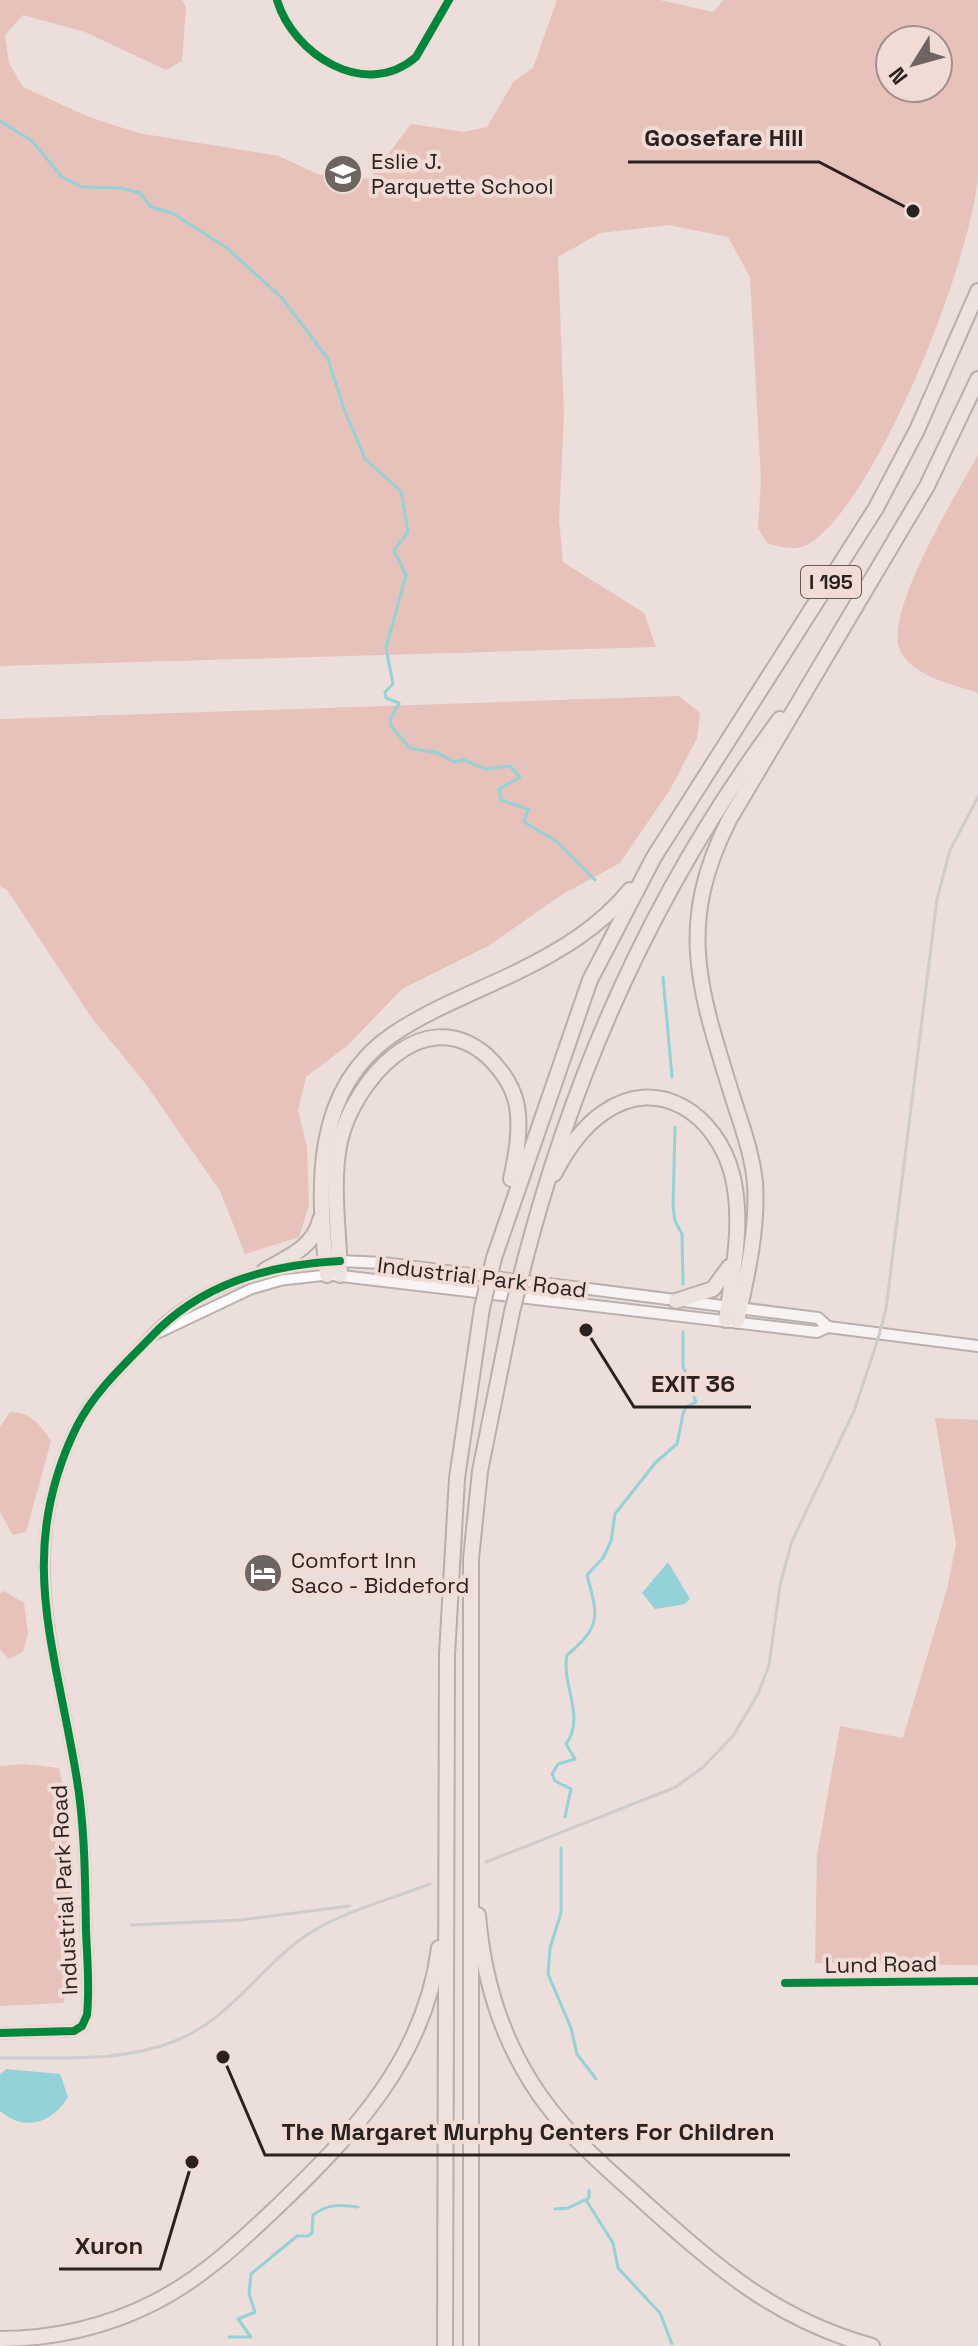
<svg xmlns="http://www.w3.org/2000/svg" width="978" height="2346" font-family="'Space Grotesk',sans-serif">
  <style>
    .green { fill: #e6c2ba; fill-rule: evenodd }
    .water { fill: #93d2d6 }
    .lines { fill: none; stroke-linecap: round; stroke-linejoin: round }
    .stream { stroke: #93d2d6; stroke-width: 3 }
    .minor-casing { stroke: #bab0ad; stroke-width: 11 }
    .tertiary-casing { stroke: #bab0ad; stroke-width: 13 }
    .secondary-casing { stroke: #bab0ad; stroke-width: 14 }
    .motorway-casing { stroke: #bdaca9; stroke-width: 18 }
    .minor { stroke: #fcfafa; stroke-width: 7 }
    .tertiary { stroke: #fcfafa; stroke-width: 9 }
    .secondary { stroke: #f8f3f2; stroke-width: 10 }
    .motorway { stroke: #eee2df; stroke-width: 14 }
    .rail { stroke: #d0cccb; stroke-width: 3 }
    .motorway-bridge-casing { stroke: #bdaca9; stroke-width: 18; stroke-linecap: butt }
    .motorway-bridge { stroke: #eee2df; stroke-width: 14 }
    .cycleway-casing { stroke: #f1dbd5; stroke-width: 13 }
    .cycleway { stroke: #00873e; stroke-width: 8 }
    .labels { text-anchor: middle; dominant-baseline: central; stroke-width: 8; stroke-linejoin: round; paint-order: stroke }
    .shield { fill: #f1dbd5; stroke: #665a56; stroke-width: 2 }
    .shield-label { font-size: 20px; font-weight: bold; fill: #2a2220 }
    .poi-label { font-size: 22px; fill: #2a2220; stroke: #f1dbd5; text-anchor: start }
    .street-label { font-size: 22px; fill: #2a2220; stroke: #f1dbd5 }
    .leader { fill: none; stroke: #2a2220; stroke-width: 3 }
    .callout-dot { fill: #2a2220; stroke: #f1dbd5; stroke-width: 3 }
    .callout-label { font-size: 24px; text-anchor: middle; font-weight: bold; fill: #2a2220; stroke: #f1dbd5; stroke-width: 8; stroke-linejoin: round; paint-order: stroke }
  </style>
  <rect width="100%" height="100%" fill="#ebdedb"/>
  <g class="green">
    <path d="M 0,0 L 182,0 L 186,7 L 182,61 L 166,70 L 85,32 L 23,15 L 5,35 L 9,63 L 23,87 L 89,117 L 138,133 L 279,156 L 317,174 L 354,180 L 370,178 L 411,124 L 464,132 L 487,127 L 514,81 L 533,68 L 557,0 L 660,0 L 713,12 L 724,0 L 978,0 C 978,58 978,118 978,176 C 971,260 881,492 813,541 C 798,552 783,548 767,543 L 758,528 L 761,480 L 750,277 L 728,237 L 669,225 L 600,233 L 558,257 L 564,415 L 559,520 L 563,562 L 644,613 L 656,647 L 0,666 ZM 890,40 L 938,40 L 938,88 L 890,88 Z"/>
    <path d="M 978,455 L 978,693 C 952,684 918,678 902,654 C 878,620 959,490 978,455 Z"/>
    <polygon points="679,696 700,713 697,738 671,788 620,863 563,894 488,946 402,989 348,1045 306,1077 298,1110 307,1147 309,1205 299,1237 245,1254 220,1191 145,1083 91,1017 8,891 0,886 0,719"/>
    <path d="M 10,1412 C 31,1412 40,1425 51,1441 L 26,1532 L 13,1535 L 0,1512 L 0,1427 Z"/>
    <polygon points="935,1418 978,1420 978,1965 815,1963 817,1855 840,1726 903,1738 947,1589 956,1544"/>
    <polygon points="4,1591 24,1603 28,1633 23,1652 9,1659 0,1650 0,1593"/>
    <polygon points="24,1764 59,1768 69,1815 71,1982 63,2003 0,2006 0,1766"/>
  </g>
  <g class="water">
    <polygon points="668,1562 690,1599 685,1604 655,1609 642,1593"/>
    <path d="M 6,2069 L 60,2074 L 68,2097 C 53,2122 25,2133 0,2111 L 0,2075 Z"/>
  </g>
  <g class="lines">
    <g class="stream">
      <polyline points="0,121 32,141 62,177 82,187 122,188 140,193 151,207 172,213 227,248 282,298 328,359 344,409 365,459 401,491 408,532 394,550 406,575 386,648 393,684 385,692 386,698 399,703 390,720 391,726 410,748 438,753 454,762 464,760 485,769 510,766 520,777 499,789 501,800 528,809 524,822 556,841 595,880"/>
      <polyline points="663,977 672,1077"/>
      <polyline points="675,1127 673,1207 675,1221 682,1234 683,1284"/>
      <path d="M 565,1817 L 571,1789 L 555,1781 L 552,1774 L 558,1764 L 575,1759 L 566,1744 C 586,1717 561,1685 567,1655 C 602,1626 598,1616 587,1575 L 603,1558 L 611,1541 L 615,1514 L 656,1462 L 677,1444 L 683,1414 L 686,1407 L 696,1402 L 683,1366 L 683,1332"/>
      <polyline points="561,1848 561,1913 550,1948 548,1974 571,2028 577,2054 596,2079"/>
      <polyline points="586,2200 613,2243 618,2268 660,2313 672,2344"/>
      <polyline points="555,2209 568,2208 589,2198 589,2190"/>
      <path d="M 229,2337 L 251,2337 L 238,2319 L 255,2312 L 249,2294 L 251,2274 L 297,2236 L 308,2236 L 312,2233 L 313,2215 C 329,2203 340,2205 358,2207"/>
    </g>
    <g class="minor-casing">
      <g id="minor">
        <path d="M 277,0 C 293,54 365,101 416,57 L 449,0"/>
        <polyline points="785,1983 978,1981"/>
      </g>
    </g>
    <g class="tertiary-casing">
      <g id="tertiary">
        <polyline points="152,1336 251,1289 282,1280 327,1275"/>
        <path d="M 0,2033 L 74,2031 L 82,2026 L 87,2015 C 90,1987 87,1958 86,1930 C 85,1878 85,1825 76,1773 C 55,1649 16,1547 77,1426 C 95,1390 124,1366 150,1337 C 195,1288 262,1267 328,1262"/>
      </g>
    </g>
    <g class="secondary-casing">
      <g id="secondary">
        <polyline points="340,1261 383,1263 818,1318 828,1327"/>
        <polyline points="333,1275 817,1332 828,1327 978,1346"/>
      </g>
    </g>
    <g class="motorway-casing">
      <g id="motorway">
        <path d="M 554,1174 C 566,1151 581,1128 603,1113 C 659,1073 717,1116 732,1174 C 744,1220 733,1273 726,1320"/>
        <polyline points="494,1258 590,980 654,857 876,508 917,430 978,291"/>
        <path d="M 525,1260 C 576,1064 659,881 780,719"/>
        <path d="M 265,1270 C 288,1257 313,1248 320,1220"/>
        <path d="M 327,1275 C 318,1189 311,1091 392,1035 C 430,1009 476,992 517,972 C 560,951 600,927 630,890"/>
        <path d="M 340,1275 C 339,1232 331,1183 340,1141 C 354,1082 422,1001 486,1055 C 501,1069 513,1086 517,1106 C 521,1131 516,1156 511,1179"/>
        <polyline points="676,1301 713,1289 729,1267"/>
        <path d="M 737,1321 C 747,1276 758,1229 755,1183 C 752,1152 741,1124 732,1095 C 699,989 676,925 729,820 L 927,486 L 978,379"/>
        <path d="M 478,1915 C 483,1975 499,2031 531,2082 C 558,2126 596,2159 634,2193 C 710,2261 770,2318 872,2346"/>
        <path d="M 0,2339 C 52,2339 106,2327 153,2303 C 201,2279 239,2243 278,2206 C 354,2133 425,2058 439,1948"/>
        <polyline points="445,2346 447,1655 457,1478 482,1308"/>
        <polyline points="471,2346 471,1559 480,1471 512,1312"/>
      </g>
    </g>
    <use href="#minor" class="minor"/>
    <use href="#tertiary" class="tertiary"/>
    <use href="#secondary" class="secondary"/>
    <use href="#motorway" class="motorway"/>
    <g class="rail">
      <polyline points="486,1862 676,1787 703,1767 733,1736 758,1694 769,1665 780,1585 792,1541 854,1411 878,1339 886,1309 937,899 950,850 978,797"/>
      <polyline points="131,1925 241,1920 349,1906"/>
      <path d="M 0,2058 C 57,2057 121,2063 175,2041 C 225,2021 252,1979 292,1946 C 330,1914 384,1902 430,1884"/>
    </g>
    <g class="motorway-bridge-casing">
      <g id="motorway-bridge">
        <polyline points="482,1308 494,1258"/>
        <polyline points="512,1312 525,1260"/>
      </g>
    </g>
    <use href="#motorway-bridge" class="motorway-bridge"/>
    <g class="cycleway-casing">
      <g id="cycleway">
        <path d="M 277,0 C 293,54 365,101 416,57 L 449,0"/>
        <polyline points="785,1983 978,1981"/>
        <path d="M 0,2033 L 74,2031 L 82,2026 L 87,2015 C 90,1987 87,1958 86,1930 C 85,1878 85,1825 76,1774 C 55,1646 15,1551 77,1426 C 95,1391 123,1366 150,1338 C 200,1284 267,1265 340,1261"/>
      </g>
    </g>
    <use href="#cycleway" class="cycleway"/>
  </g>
  <defs>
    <g id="school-disc" transform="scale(2)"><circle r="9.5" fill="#6e6461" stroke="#f1dbd5"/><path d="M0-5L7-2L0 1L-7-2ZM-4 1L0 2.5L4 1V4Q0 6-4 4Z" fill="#fff"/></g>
    <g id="hotel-disc" transform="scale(2)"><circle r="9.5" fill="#6e6461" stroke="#f1dbd5"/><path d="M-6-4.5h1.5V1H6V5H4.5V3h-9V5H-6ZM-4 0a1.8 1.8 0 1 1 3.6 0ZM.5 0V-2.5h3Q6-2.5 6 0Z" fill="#fff"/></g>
  </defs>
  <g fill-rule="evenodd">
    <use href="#school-disc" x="343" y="174"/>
    <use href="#hotel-disc" x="263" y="1573"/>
  </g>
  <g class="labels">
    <rect class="shield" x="801" y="566" width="60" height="32" rx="6"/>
    <g class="shield-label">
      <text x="831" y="582">I 195</text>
    </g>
    <g class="poi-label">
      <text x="371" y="161">Eslie J.<tspan x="371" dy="25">Parquette School</tspan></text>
      <text x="291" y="1560">Comfort Inn<tspan x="291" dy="25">Saco - Biddeford</tspan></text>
    </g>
    <g class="street-label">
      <text transform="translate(482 1277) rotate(7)">Industrial Park Road</text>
      <text transform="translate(64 1890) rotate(-93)">Industrial Park Road</text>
      <text transform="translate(881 1964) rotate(-1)">Lund Road</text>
    </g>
  </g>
  <path class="leader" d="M913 211L819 162H628M586 1330L634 1407H751M223 2057L265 2155H790M192 2162L160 2269H59"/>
  <g class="callout-dot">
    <circle cx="913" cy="211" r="8"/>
    <circle cx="586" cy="1330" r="8"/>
    <circle cx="223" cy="2057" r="8"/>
    <circle cx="192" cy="2162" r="8"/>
  </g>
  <g class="callout-label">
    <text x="724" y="146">Goosefare Hill</text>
    <text x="693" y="1392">EXIT 36</text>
    <text x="528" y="2140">The Margaret Murphy Centers For Children</text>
    <text x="109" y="2254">Xuron</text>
  </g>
  <g transform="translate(914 64) rotate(233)"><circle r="38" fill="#f1dbd5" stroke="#a1918d" stroke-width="2"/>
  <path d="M0-6L14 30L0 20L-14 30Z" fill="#6e6461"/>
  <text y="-12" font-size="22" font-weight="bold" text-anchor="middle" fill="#2a2220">N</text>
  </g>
</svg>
